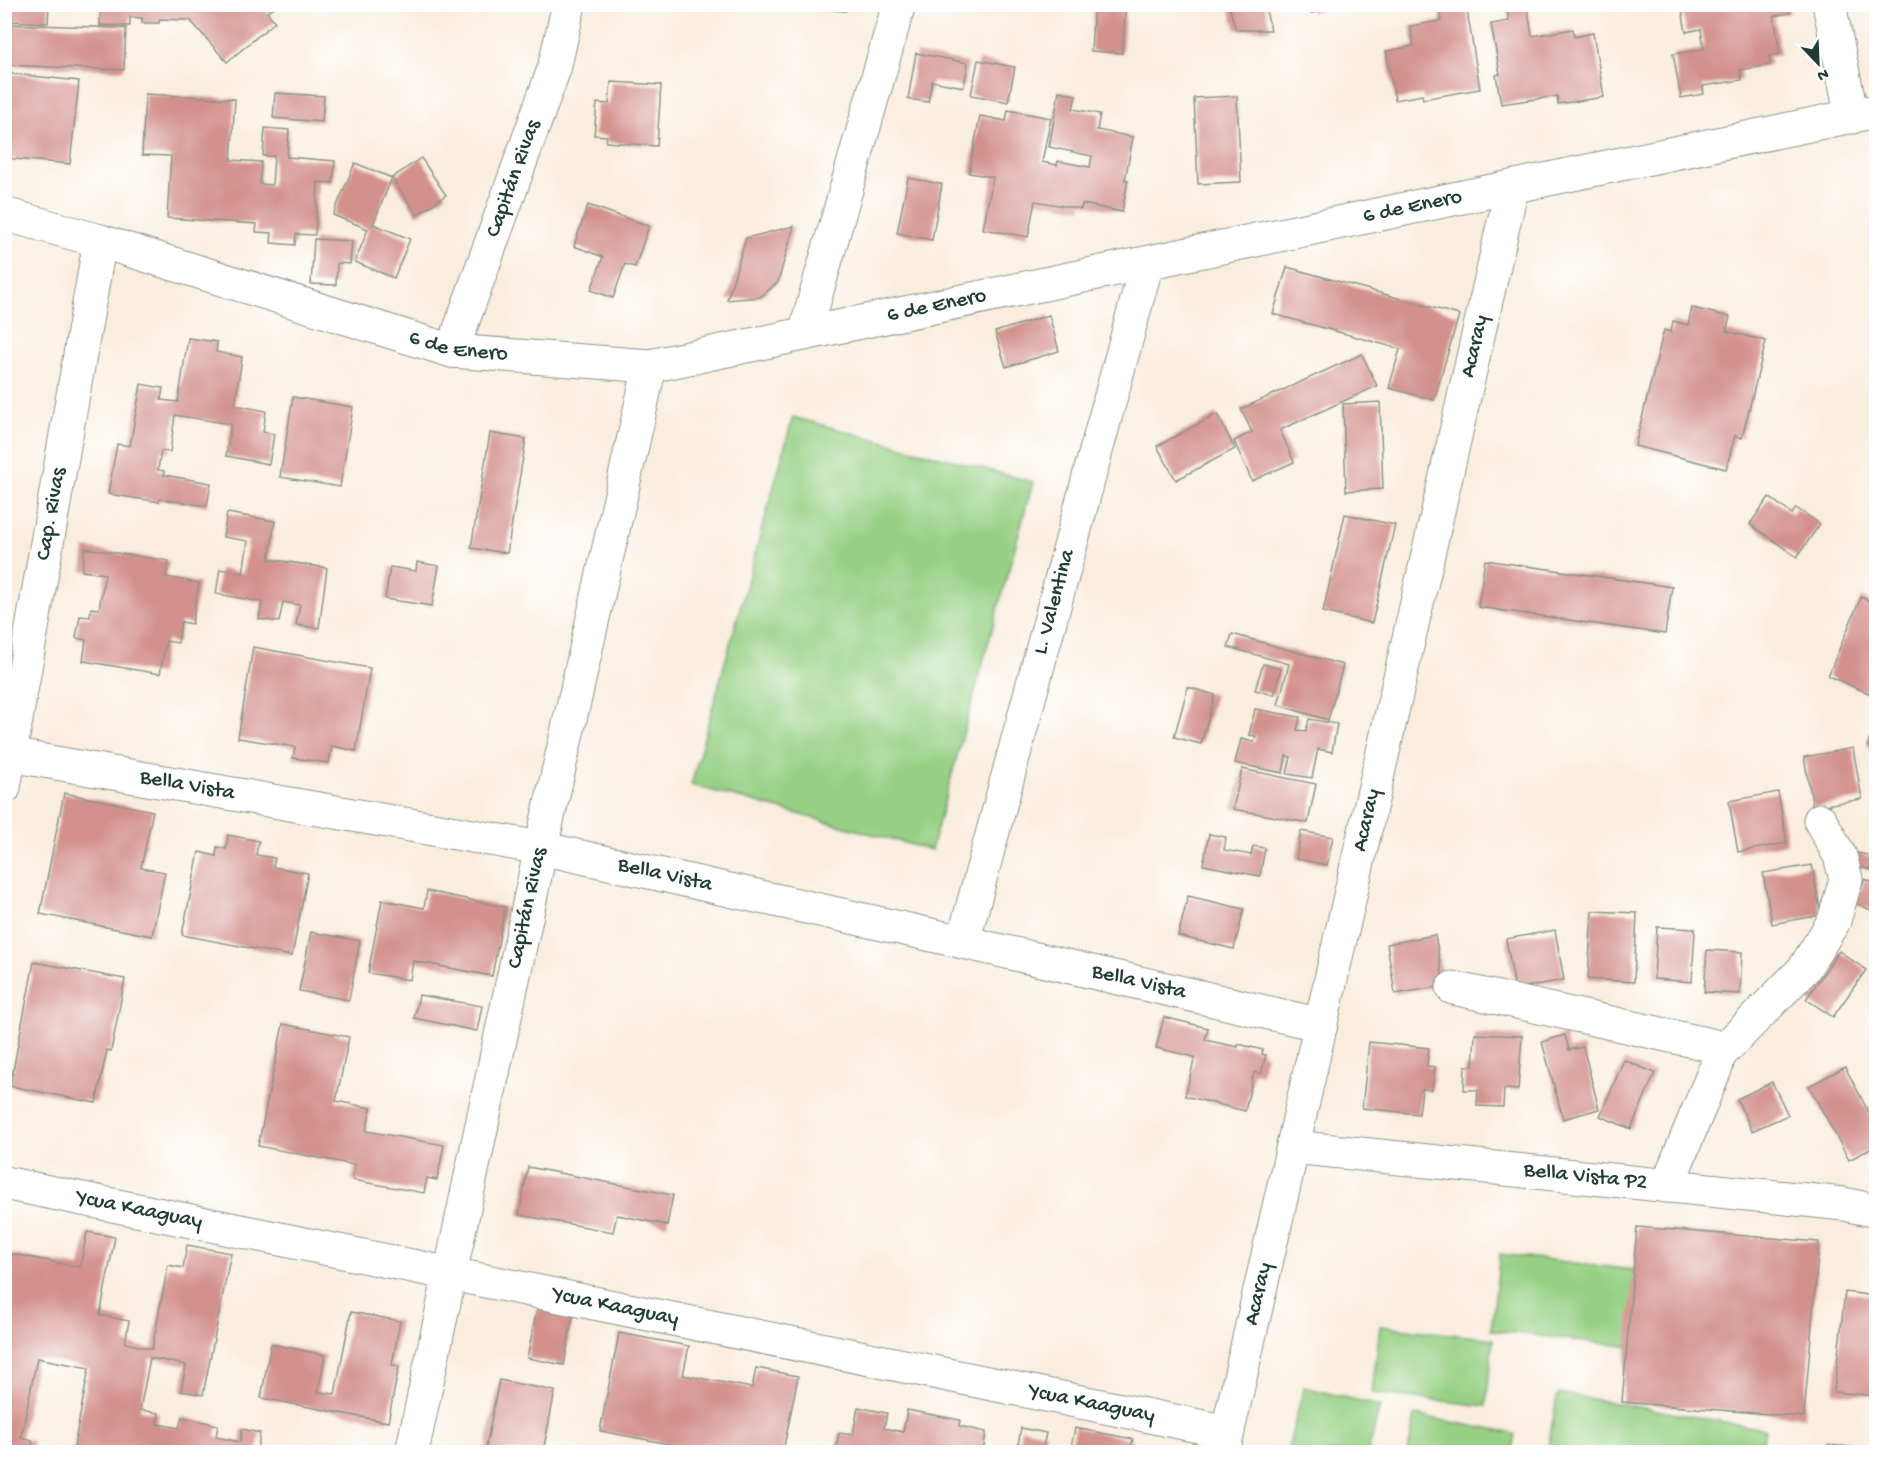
<svg xmlns="http://www.w3.org/2000/svg" width="1881" height="1457" font-family="'Gochi Hand',sans-serif">
  <style>
    .green { fill: #96d084; stroke: #5a865c; stroke-width: 1.5 }
    .building { fill: #d3918d }
    .lines { fill: none; stroke-linecap: round; stroke-linejoin: round }
    .minor-casing { stroke: #8c9589; stroke-width: 35 }
    .major-casing { stroke: #8c9589; stroke-width: 35 }
    .minor { stroke: #fff; stroke-width: 33 }
    .major { stroke: #fff; stroke-width: 33 }
    .labels { text-anchor: middle; dominant-baseline: central; stroke-width: 5; stroke-linejoin: round; paint-order: stroke }
    .street-label { font-size: 22px; fill: #1f3d34; stroke: #fff }
  </style>
  <rect width="100%" height="100%" fill="#fff"/>
  <filter id="ink" filterUnits="userSpaceOnUse"><feTurbulence type="fractalNoise" baseFrequency=".0167" numOctaves="2"/><feDisplacementMap in="SourceGraphic" scale="12" xChannelSelector="R" yChannelSelector="G"/><feConvolveMatrix kernelMatrix="1 2 1 2 8 2 1 2 1" color-interpolation-filters="sRGB"/></filter>
  <filter id="wash" filterUnits="userSpaceOnUse"><feTurbulence type="fractalNoise" baseFrequency=".008" numOctaves="4" result="noise"/><feDisplacementMap in="SourceGraphic" scale="24" xChannelSelector="R" yChannelSelector="G"/><feGaussianBlur stdDeviation="1.35" result="paint"/><feColorMatrix in="noise" values="0 0 0 0 0 0 0 0 0 0 0 0 0 0 0 0 0 1.4 0 .05"/><feComposite in="paint" operator="in"/></filter>
  <g filter="url(#wash)">
    <rect width="100%" height="100%" fill="#f9edde"/>
    <g class="green">
      <polygon points="793,417 1033,482 931,850 691,785"/>
      <polygon points="1500,1254 1641,1271 1632,1347 1491,1330"/>
      <polygon points="1380,1326 1493,1339 1486,1406 1372,1393"/>
      <polygon points="1304,1387 1380,1406 1368,1452 1287,1452"/>
      <polygon points="1558,1393 1765,1429 1761,1452 1547,1452"/>
      <polygon points="1415,1415 1515,1434 1512,1452 1408,1452"/>
    </g>
    <g id="blocks">
      <g class="building">
        <polygon points="4,4 49,4 48,23 4,21"/>
        <polygon points="101,4 270,4 273,8 267,12 275,22 227,62 190,20 159,19 159,23 142,23 142,18 130,17 130,26 100,25"/>
        <polygon points="784,4 845,4 845,11 784,6"/>
        <polygon points="1094,4 1126,4 1122,53 1091,51"/>
        <polygon points="1217,4 1264,4 1271,30 1236,30 1229,7 1218,7"/>
        <polygon points="1309,4 1343,4 1343,5 1311,13"/>
        <polygon points="1438,4 1466,4 1480,89 1423,99 1422,95 1395,100 1386,51 1414,46 1410,26 1441,21"/>
        <polygon points="1506,4 1527,4 1532,36 1573,29 1574,37 1593,33 1604,97 1558,104 1557,96 1501,104 1496,75 1500,74 1491,24 1509,21"/>
        <polygon points="1681,4 1789,4 1790,13 1774,16 1780,54 1769,56 1770,65 1740,70 1742,80 1703,86 1704,94 1681,98 1673,54 1704,49 1701,29 1686,32"/>
        <polygon points="4,24 126,28 124,70 4,65"/>
        <polygon points="916,53 968,63 964,87 932,81 928,102 908,99"/>
        <polygon points="978,60 1015,67 1008,102 971,95"/>
        <polygon points="4,73 79,81 70,164 4,158"/>
        <polygon points="611,82 661,85 657,146 606,142 607,136 594,135 597,103 609,104"/>
        <polygon points="1059,91 1076,95 1073,109 1100,114 1097,130 1133,137 1125,180 1128,180 1122,212 1082,204 1081,209 1035,201 1028,237 983,229 993,177 969,173 980,116 1006,121 1008,110 1051,118 1042,162 1057,165 1058,161 1090,167 1092,156 1049,147"/>
        <polygon points="275,93 324,96 322,122 273,118"/>
        <polygon points="145,94 235,99 231,160 261,162 260,184 272,185 274,156 263,156 265,128 289,130 287,157 335,161 333,183 318,182 315,235 296,234 295,245 271,243 272,233 256,232 257,224 167,218 171,156 142,155"/>
        <polygon points="1237,96 1241,182 1198,184 1194,98"/>
        <polygon points="421,158 446,195 417,215 392,178"/>
        <polygon points="355,163 392,178 373,224 410,239 394,278 355,262 368,229 333,215"/>
        <polygon points="908,178 942,184 932,240 897,233"/>
        <polygon points="588,205 649,226 635,267 625,264 613,298 591,290 603,257 574,246"/>
        <polygon points="794,226 778,282 760,297 727,300 746,238"/>
        <polygon points="314,239 352,241 350,264 337,263 336,285 311,284"/>
        <polygon points="1287,267 1459,315 1434,400 1389,388 1400,349 1273,314"/>
        <polygon points="1692,308 1730,317 1726,331 1766,341 1742,438 1735,436 1726,469 1635,446 1664,330 1671,332 1673,321 1688,325"/>
        <polygon points="1049,315 1059,351 1006,367 995,332"/>
        <polygon points="188,338 217,342 216,352 242,357 235,405 266,411 263,432 274,434 269,464 226,456 231,424 175,415 170,452 161,451 158,470 164,471 164,475 211,483 207,506 160,499 159,502 108,494 117,444 130,446 141,384 163,388 161,400 178,402"/>
        <polygon points="1362,354 1377,386 1280,430 1294,462 1252,481 1234,441 1252,432 1241,409"/>
        <polygon points="293,397 353,407 340,487 280,477"/>
        <polygon points="1380,402 1383,489 1346,491 1343,404"/>
        <polygon points="1217,414 1235,449 1176,480 1157,446"/>
        <polygon points="490,433 526,439 507,553 471,548"/>
        <polygon points="1769,497 1792,514 1796,508 1820,524 1797,557 1750,524"/>
        <polygon points="227,513 275,521 269,559 327,568 319,628 296,625 300,605 283,602 279,622 259,619 262,602 216,594 220,569 243,573 248,541 223,537"/>
        <polygon points="1345,514 1395,525 1372,623 1323,612"/>
        <polygon points="85,548 169,561 166,577 199,583 192,624 181,622 178,643 166,641 160,674 83,661 86,640 76,638 80,616 90,617 91,608 99,609 105,574 82,571"/>
        <polygon points="1485,560 1672,587 1665,634 1478,607"/>
        <polygon points="417,562 439,566 432,606 385,599 390,567 416,571"/>
        <polygon points="1861,597 1876,604 1876,696 1828,676"/>
        <polygon points="1232,634 1343,665 1328,720 1278,705 1289,664 1228,647"/>
        <polygon points="253,647 370,668 356,751 332,746 329,763 293,758 295,747 238,738"/>
        <polygon points="1263,664 1281,669 1274,695 1255,690"/>
        <polygon points="1188,687 1215,695 1201,744 1174,737"/>
        <polygon points="1255,709 1300,717 1297,730 1306,731 1309,719 1337,724 1332,752 1318,749 1312,778 1287,774 1291,757 1286,756 1283,773 1235,763 1241,739 1254,742 1256,736 1249,735"/>
        <polygon points="1876,723 1876,750 1867,746"/>
        <polygon points="1853,748 1862,799 1813,807 1804,757"/>
        <polygon points="1242,769 1316,784 1308,823 1233,809"/>
        <polygon points="1778,792 1787,843 1738,852 1729,801"/>
        <polygon points="64,793 153,811 141,868 165,872 152,936 40,914"/>
        <polygon points="1301,831 1333,837 1327,865 1296,859"/>
        <polygon points="1209,834 1226,837 1224,850 1251,855 1253,846 1265,848 1260,876 1203,865"/>
        <polygon points="228,835 259,841 256,855 275,858 273,867 308,873 292,956 182,935 199,852 216,856 217,847 226,849"/>
        <polygon points="1858,853 1876,857 1876,871 1855,866"/>
        <polygon points="1812,865 1821,915 1772,924 1763,873"/>
        <polygon points="1865,879 1876,884 1876,912 1855,903"/>
        <polygon points="427,891 505,907 492,976 413,961 410,980 368,973 382,900 424,908"/>
        <polygon points="1188,896 1244,909 1234,949 1178,936"/>
        <polygon points="1592,911 1637,913 1634,982 1588,979"/>
        <polygon points="1657,927 1695,929 1692,982 1654,979"/>
        <polygon points="1555,930 1564,980 1515,989 1506,939"/>
        <polygon points="311,932 360,941 349,1000 299,991"/>
        <polygon points="1435,935 1444,986 1395,994 1387,944"/>
        <polygon points="1707,950 1742,952 1740,994 1704,992"/>
        <polygon points="1839,951 1866,970 1833,1017 1806,999"/>
        <polygon points="34,962 125,979 111,1051 107,1050 96,1103 10,1086"/>
        <polygon points="419,995 482,1006 477,1031 414,1018"/>
        <polygon points="1164,1017 1208,1028 1205,1040 1238,1047 1238,1044 1263,1050 1262,1054 1266,1055 1261,1074 1254,1072 1245,1111 1185,1096 1195,1057 1156,1048"/>
        <polygon points="283,1024 349,1037 336,1101 371,1108 366,1131 444,1145 437,1180 427,1178 424,1193 352,1180 355,1165 258,1146"/>
        <polygon points="1475,1034 1522,1036 1518,1090 1504,1089 1503,1107 1477,1106 1478,1090 1464,1090 1465,1066 1473,1066"/>
        <polygon points="1565,1035 1569,1050 1583,1047 1599,1109 1563,1119 1542,1042"/>
        <polygon points="1369,1042 1429,1048 1427,1066 1435,1067 1432,1090 1422,1089 1419,1114 1362,1108"/>
        <polygon points="1624,1060 1655,1073 1631,1129 1600,1116"/>
        <polygon points="1845,1067 1876,1126 1876,1146 1849,1160 1809,1086"/>
        <polygon points="1772,1082 1788,1115 1752,1131 1737,1099"/>
        <polygon points="528,1167 673,1195 667,1225 617,1215 613,1232 519,1215"/>
        <polygon points="1637,1227 1819,1242 1804,1417 1622,1402"/>
        <polygon points="87,1232 115,1237 100,1315 129,1321 125,1343 152,1349 168,1265 183,1268 187,1245 231,1253 203,1395 181,1391 186,1365 150,1358 140,1410 159,1413 157,1424 179,1428 182,1417 218,1425 216,1437 240,1442 242,1429 260,1433 257,1452 73,1452 89,1368 37,1358 21,1438 33,1441 31,1452 4,1452 4,1282 7,1283 12,1254 80,1267"/>
        <polygon points="1845,1292 1876,1296 1876,1396 1834,1392"/>
        <polygon points="537,1309 573,1315 564,1365 527,1358"/>
        <polygon points="351,1312 400,1321 392,1365 399,1366 388,1422 261,1398 271,1344 325,1355 318,1392 335,1394"/>
        <polygon points="619,1333 689,1346 683,1375 752,1388 756,1368 798,1376 783,1452 712,1452 600,1431"/>
        <polygon points="499,1380 555,1391 543,1452 485,1452"/>
        <polygon points="858,1407 887,1413 884,1428 903,1432 907,1410 960,1420 959,1426 986,1432 983,1452 835,1452 839,1433 853,1435"/>
        <polygon points="1021,1428 1046,1433 1042,1452 1017,1452"/>
        <polygon points="1075,1428 1133,1439 1130,1452 1070,1452"/>
        <polygon points="1828,1445 1876,1449 1876,1452 1827,1452"/>
      </g>
    </g>
  </g>
  <g filter="url(#ink)">
    <use href="#blocks" fill-opacity="0" stroke="#8c9589" stroke-width="1.5"/>
    <g class="lines">
      <g class="minor-casing">
        <g id="minor">
          <polyline points="1829,4 1852,117"/>
          <polyline points="805,333 899,4"/>
          <path id="s1" d="M 452,351 L 554,69 L 569,4"/>
          <path id="s2" d="M 4,756 L 10,755 L 541,848 L 963,942 L 1321,1025"/>
          <path id="s3" d="M 4,788 L 100,241"/>
          <path id="s4" d="M 963,942 L 1147,263"/>
          <polyline points="1453,988 1711,1045 1719,1055 1716,1067 1667,1186"/>
          <polyline points="1719,1055 1804,969 1834,921 1846,879 1840,856 1820,820"/>
          <path id="s5" d="M 1293,1147 L 1844,1204 L 1876,1211"/>
          <path id="s6" d="M 4,1183 L 1228,1432"/>
          <path id="s7" d="M 412,1452 L 541,848 L 650,366"/>
          <path id="s8" d="M 1223,1452 L 1512,187"/>
        </g>
      </g>
      <g class="major-casing">
        <g id="major">
          <path id="s9" d="M 4,214 L 100,241 L 452,351 L 650,366 L 1876,111"/>
        </g>
      </g>
      <use href="#minor" class="minor"/>
      <use href="#major" class="major"/>
    </g>
  </g>
  <g class="labels">
    <g class="street-label">
      <text stroke="none"><textPath href="#s1" startOffset="183">Capitán Rivas</textPath></text>
      <text stroke="none"><textPath href="#s9" startOffset="1446">6 de Enero</textPath></text>
      <text stroke="none"><textPath href="#s9" startOffset="960">6 de Enero</textPath></text>
      <text stroke="none"><textPath href="#s9" startOffset="474">6 de Enero</textPath></text>
      <text stroke="none"><textPath href="#s8" startOffset="1134">Acaray</textPath></text>
      <text stroke="none"><textPath href="#s3" startOffset="278">Cap. Rivas</textPath></text>
      <text stroke="none"><textPath href="#s4" startOffset="352">L. Valentina</textPath></text>
      <text stroke="none"><textPath href="#s2" startOffset="186">Bella Vista</textPath></text>
      <text stroke="none"><textPath href="#s8" startOffset="648">Acaray</textPath></text>
      <text stroke="none"><textPath href="#s2" startOffset="672">Bella Vista</textPath></text>
      <text stroke="none"><textPath href="#s7" startOffset="556">Capitán Rivas</textPath></text>
      <text stroke="none"><textPath href="#s2" startOffset="1158">Bella Vista</textPath></text>
      <text stroke="none"><textPath href="#s5" startOffset="294">Bella Vista P2</textPath></text>
      <text stroke="none"><textPath href="#s6" startOffset="138">Ycua Kaaguay</textPath></text>
      <text stroke="none"><textPath href="#s8" startOffset="162">Acaray</textPath></text>
      <text stroke="none"><textPath href="#s6" startOffset="624">Ycua Kaaguay</textPath></text>
      <text stroke="none"><textPath href="#s6" startOffset="1110">Ycua Kaaguay</textPath></text>
    </g>
  </g>
  <rect width="1881" height="1457" fill="none" stroke="#fff" stroke-width="24"/>
  <g transform="translate(1818 63) rotate(157)" stroke="#ffffff" stroke-width="4.5" paint-order="stroke">
  <path d="M0-4.5L10 22L0 15L-10 22Z" fill="#1f3d34"/>
  <text y="-9" font-size="16" font-weight="bold" text-anchor="middle" fill="#1f3d34">N</text>
  </g>
</svg>
